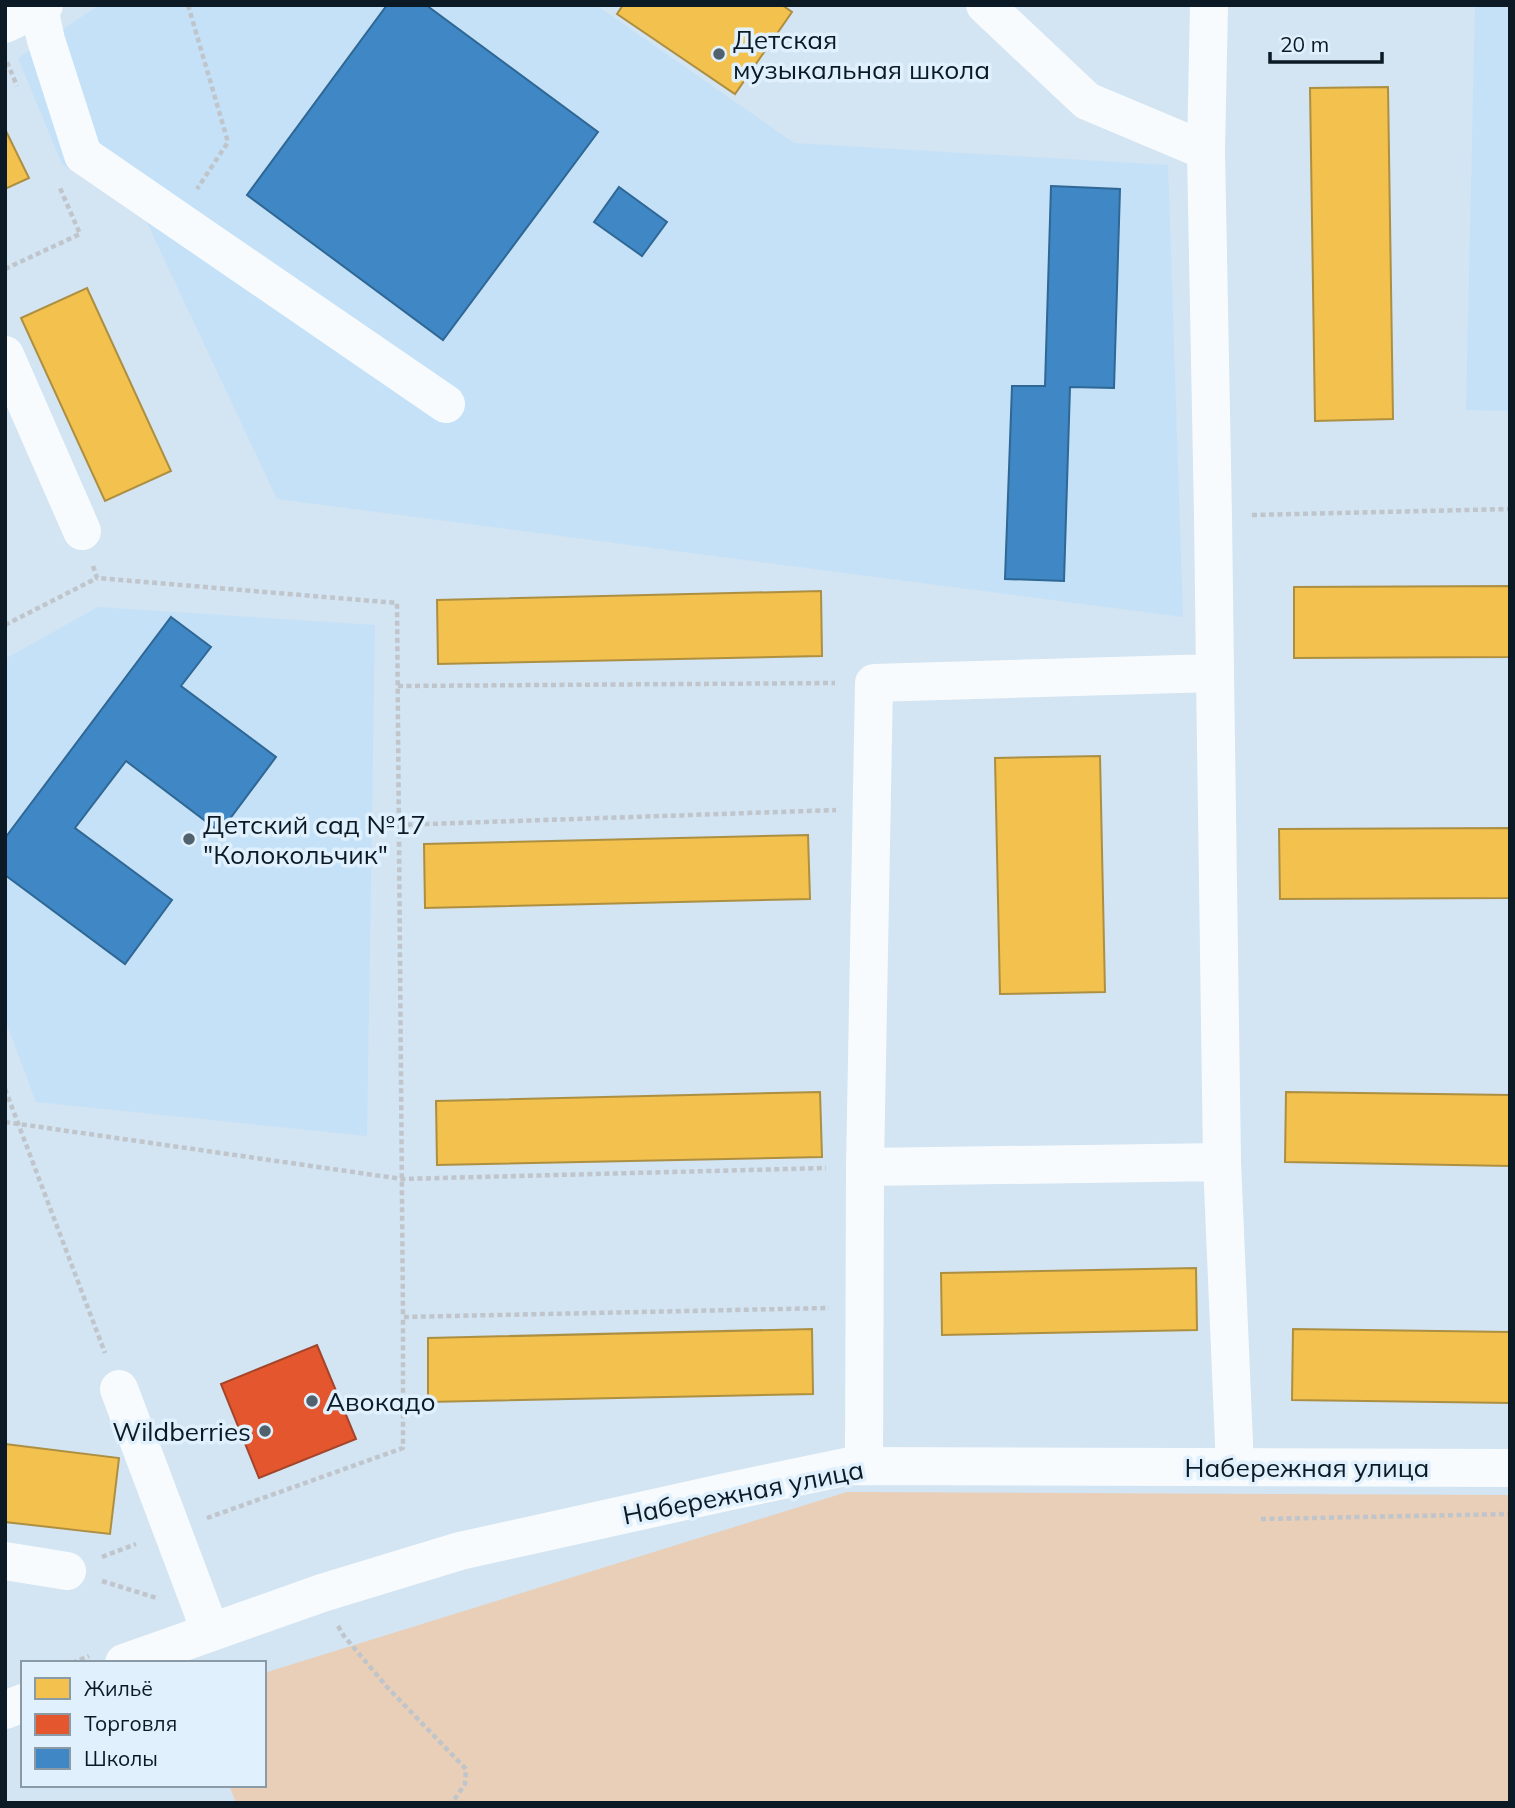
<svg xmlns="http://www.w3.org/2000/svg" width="1515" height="1808" font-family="Mulish,sans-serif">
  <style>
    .built { fill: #c5e1f7 }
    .green { fill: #e9cfb7 }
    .homes { fill: #f2c14e; stroke: #ad8f42; stroke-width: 2 }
    .shops { fill: #e4572e; stroke: #a3452b; stroke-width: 2 }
    .schools { fill: #3f88c5; stroke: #2f6795; stroke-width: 2 }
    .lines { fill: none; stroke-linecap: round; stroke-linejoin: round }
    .path { stroke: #bfc5cb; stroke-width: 4.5; stroke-dasharray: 5 3.5; stroke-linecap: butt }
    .minor { stroke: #f8fbfd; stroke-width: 38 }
    .poi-dot { fill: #51616d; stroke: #e0f0fd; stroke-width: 2.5 }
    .labels { text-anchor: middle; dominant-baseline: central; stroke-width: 7; stroke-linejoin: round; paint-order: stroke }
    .poi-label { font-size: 26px; fill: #0b1a25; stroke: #e0f0fd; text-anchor: start }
    .street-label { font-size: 26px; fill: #0b1a25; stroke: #e0f0fd }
  </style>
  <rect width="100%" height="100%" fill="#d3e4f2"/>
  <g class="built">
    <polygon points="100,5 596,5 794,143 1168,165 1183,617 277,499 143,214 62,164 18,58"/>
    <polygon points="1475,5 1510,5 1510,411 1466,410"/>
    <polygon points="98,607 375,625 367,1136 36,1102 5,1019 5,659"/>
  </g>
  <polygon class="green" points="847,1492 1510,1495 1510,1803 236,1803 229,1785 264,1785 264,1673"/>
  <g class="homes">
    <polygon points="623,5 782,5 792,12 735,94 617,14"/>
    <polygon points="1388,87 1393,419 1315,421 1310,88"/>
    <polygon points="5,129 29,178 5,189"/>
    <polygon points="87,288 171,471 105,501 21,318"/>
    <polygon points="1510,586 1510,657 1294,658 1294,587"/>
    <polygon points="821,591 822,656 438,664 437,600"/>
    <polygon points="1100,756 1105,992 1000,994 995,758"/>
    <polygon points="1510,828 1510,898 1280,899 1279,829"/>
    <polygon points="808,835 810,899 425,908 424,844"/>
    <polygon points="820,1092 822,1157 437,1165 436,1101"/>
    <polygon points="1286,1092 1510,1095 1510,1166 1285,1162"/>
    <polygon points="1196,1268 1197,1330 942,1335 941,1273"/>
    <polygon points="812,1329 813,1394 428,1402 428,1338"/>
    <polygon points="1293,1329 1510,1332 1510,1403 1292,1400"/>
    <polygon points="5,1444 119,1458 110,1534 5,1522"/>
  </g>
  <polygon class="shops" points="317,1345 356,1439 259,1478 221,1384"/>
  <g class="schools">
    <polygon points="387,5 426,5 598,132 443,340 247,195"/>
    <polygon points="1051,186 1120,189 1114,388 1070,387 1064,581 1005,579 1012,386 1045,386"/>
    <polygon points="619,187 667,222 642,256 594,222"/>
    <polygon points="171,617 211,647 181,686 276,757 220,832 126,761 75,828 172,900 125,964 5,875 5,838"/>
  </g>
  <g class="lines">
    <g class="path">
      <polyline points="188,5 228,142 197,189"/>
      <polyline points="7,62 17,86"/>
      <polyline points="5,269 80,234 60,188"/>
      <polyline points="1252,515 1510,509"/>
      <polyline points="93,566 97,578 397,603 403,1317"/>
      <polyline points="5,625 97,578"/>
      <polyline points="398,686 835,683"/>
      <polyline points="399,825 836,810"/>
      <polyline points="5,1089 105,1353"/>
      <polyline points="5,1122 402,1179 826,1168"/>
      <polyline points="207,1518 403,1448 403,1317 829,1308"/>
      <polyline points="1261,1519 1510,1514"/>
      <polyline points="102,1557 136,1544"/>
      <polyline points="102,1581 157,1598"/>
      <polyline points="338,1626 344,1636 387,1687 466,1769 465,1784 452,1803"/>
      <polyline points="72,1663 89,1656"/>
    </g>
    <g class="minor">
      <polyline points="985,5 1087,101 1206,151"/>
      <polyline points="39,9 46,40 83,155 446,404"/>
      <polyline points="5,24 44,5"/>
      <polyline points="5,355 82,531"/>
      <polyline points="1215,673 1222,1162"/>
      <polyline points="865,1167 1222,1162 1235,1467"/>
      <polyline points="119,1389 203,1612 209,1633"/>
      <polyline points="864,1466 865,1167 874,683 1215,673 1213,516 1206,151 1209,5"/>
      <polyline points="5,1561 67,1571"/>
      <polyline points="124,1663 322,1593 460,1551 726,1492 850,1466 1510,1468"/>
      <polyline points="5,1710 23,1703"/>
    </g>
  </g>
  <g class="poi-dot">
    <circle cx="719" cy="54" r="7"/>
    <circle cx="189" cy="839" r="7"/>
    <circle cx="312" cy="1401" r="7"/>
    <circle cx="265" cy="1431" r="7"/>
  </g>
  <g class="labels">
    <g class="poi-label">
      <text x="733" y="39">Детская<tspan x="733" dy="30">музыкальная школа</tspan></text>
      <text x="203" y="824">Детский сад №17<tspan x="203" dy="30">"Колокольчик"</tspan></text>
      <text x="326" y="1401">Авокадо</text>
      <text x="251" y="1431" text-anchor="end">Wildberries</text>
    </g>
    <g class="street-label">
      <text x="1307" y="1467">Набережная улица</text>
      <text transform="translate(743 1492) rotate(-11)">Набережная улица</text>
    </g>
  </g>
  <rect width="1515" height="1808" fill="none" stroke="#0b1a25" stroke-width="14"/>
  <rect x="21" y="1661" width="245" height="126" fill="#e0f0fd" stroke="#8b9aa7" stroke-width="2"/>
  <rect x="35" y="1678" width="35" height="21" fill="#f2c14e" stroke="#8b9aa7" stroke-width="2"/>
  <text x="84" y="1696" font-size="21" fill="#0b1a25">Жильё</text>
  <rect x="35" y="1714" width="35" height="21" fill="#e4572e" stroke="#8b9aa7" stroke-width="2"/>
  <text x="84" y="1731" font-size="21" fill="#0b1a25">Торговля</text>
  <rect x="35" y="1748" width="35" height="21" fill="#3f88c5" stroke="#8b9aa7" stroke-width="2"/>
  <text x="84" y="1766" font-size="21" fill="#0b1a25">Школы</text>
  <path d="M1270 52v10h112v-10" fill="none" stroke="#0b1a25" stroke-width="3.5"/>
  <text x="1280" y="52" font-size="21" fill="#0b1a25" stroke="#e0f0fd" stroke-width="5" paint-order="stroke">20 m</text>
</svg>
